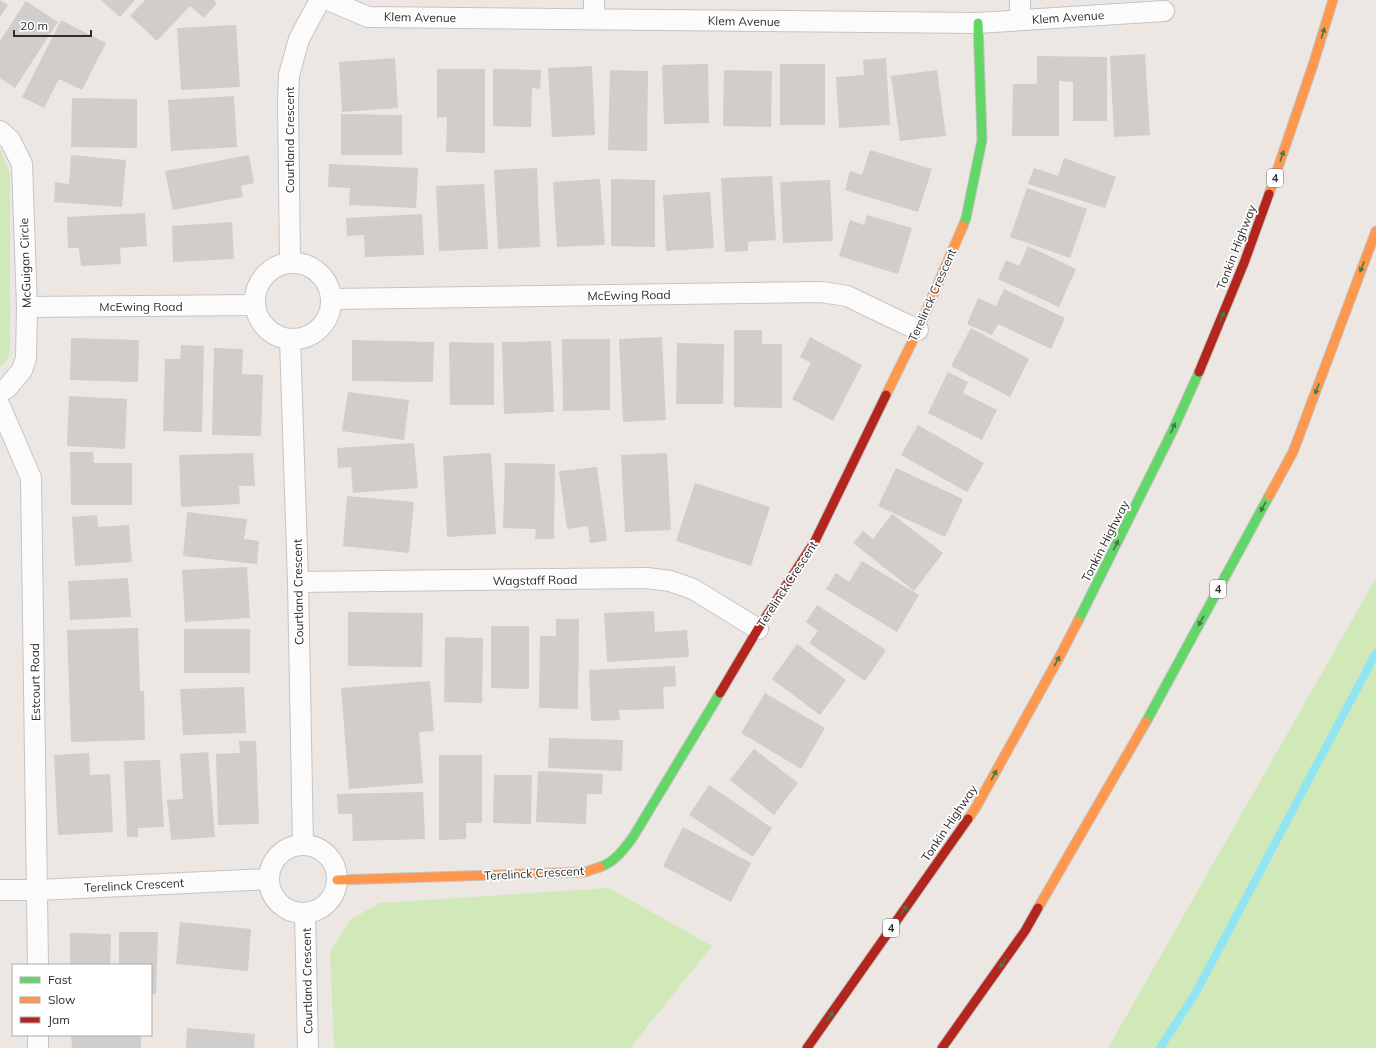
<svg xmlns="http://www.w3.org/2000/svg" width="1376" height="1048" font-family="Mulish,sans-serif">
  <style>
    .green { fill: #d1e9b9 }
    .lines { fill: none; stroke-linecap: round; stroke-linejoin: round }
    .stream { stroke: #90e4f4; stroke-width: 8 }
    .building { fill: #d0cdca }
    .street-casing { stroke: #c5c4c4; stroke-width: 22 }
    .fast-casing { stroke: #c5c4c4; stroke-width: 11 }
    .slow-casing { stroke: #c5c4c4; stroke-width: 11 }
    .jam-casing { stroke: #c5c4c4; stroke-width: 11 }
    .street { stroke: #fcfbfb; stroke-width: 20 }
    .fast { stroke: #63d668; stroke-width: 9 }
    .slow { stroke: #ff974d; stroke-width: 9 }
    .jam { stroke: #b3261e; stroke-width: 9 }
    .oneway { fill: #457948 }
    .labels { text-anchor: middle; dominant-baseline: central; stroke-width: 3.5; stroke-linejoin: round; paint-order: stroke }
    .shield { fill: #fff; stroke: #6c6c6c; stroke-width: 1 }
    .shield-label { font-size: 11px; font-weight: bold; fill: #2d2d2d }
    .street-label { font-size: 12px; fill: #2d2d2d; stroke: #fff }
  </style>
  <rect width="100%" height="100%" fill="#ece7e3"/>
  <g class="green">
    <polygon points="0,149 10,173 10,345 8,359 0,367"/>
    <polygon points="1376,578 1376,1048 1108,1048"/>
    <polygon points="609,888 712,946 630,1048 334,1048 330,952 351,919 380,903"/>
  </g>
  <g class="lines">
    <polyline class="stream" points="1160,1048 1195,994 1376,653"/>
  </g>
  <g class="building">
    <polygon points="0,0 8,5 0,17"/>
    <polygon points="101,0 135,0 120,17"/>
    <polygon points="145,0 214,0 217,3 204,18 190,6 157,41 130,16"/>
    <polygon points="26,1 58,22 15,88 0,78 0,41"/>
    <polygon points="61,20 106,43 82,90 59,79 44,108 22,97"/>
    <polygon points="236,25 240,87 181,90 177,28"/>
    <polygon points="1145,54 1150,135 1114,137 1110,56"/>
    <polygon points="1037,56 1107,57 1107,121 1073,121 1073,82 1059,81 1059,136 1012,136 1013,84 1037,84"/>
    <polygon points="395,58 398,108 342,112 339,62"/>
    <polygon points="886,58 890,125 839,128 836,77 864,75 863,60"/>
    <polygon points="708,64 709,123 664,124 662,65"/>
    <rect x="780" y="64" width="45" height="61"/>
    <polygon points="592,66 595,135 552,137 548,68"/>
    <polygon points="437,69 485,69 485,153 446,152 447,117 437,118"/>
    <polygon points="493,69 541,70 540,89 532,88 531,127 493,126"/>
    <polygon points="610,70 648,71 647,151 608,150"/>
    <polygon points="724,70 772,71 771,127 723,126"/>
    <polygon points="937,70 946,136 900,141 891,76"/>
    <polygon points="234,96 237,147 171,151 168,100"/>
    <polygon points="72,98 137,99 137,148 71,147"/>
    <polygon points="341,114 402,115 402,155 341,155"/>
    <polygon points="870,150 932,169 918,212 845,190 850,171 862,175"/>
    <polygon points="71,155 126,160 122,207 54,202 55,182 69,184"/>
    <polygon points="249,155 254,183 241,186 243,197 173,210 165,171"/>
    <polygon points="1064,158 1116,177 1105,208 1028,184 1034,168 1058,176"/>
    <polygon points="329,164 418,168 416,208 349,205 350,188 328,187"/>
    <polygon points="537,168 540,247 498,249 494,170"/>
    <polygon points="772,176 776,240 748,242 748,251 725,252 721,178"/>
    <polygon points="600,179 605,245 557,247 553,182"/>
    <polygon points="611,179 655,180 655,247 611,246"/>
    <polygon points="830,180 833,241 783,243 780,182"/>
    <polygon points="484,184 488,249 439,251 436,186"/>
    <polygon points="1027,188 1087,209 1070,258 1010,237"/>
    <polygon points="710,192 714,248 666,251 663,195"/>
    <polygon points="145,213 147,246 120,248 121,264 81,266 79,248 68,248 67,217"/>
    <polygon points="422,214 424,255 365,257 364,235 347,236 346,218"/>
    <polygon points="867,215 912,228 898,274 839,256 850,220 864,225"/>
    <polygon points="232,222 234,259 173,262 172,226"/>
    <polygon points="1028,246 1076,269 1059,307 998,279 1006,260 1019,266"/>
    <polygon points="1004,289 1065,318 1051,349 998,324 992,335 967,324 978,298 996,306"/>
    <polygon points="971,328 1029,359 1010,397 951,366"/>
    <polygon points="734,330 762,330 762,344 782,344 782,408 734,407"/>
    <polygon points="662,337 666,420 623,422 619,339"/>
    <polygon points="810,337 862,365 833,421 792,399 811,363 800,357"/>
    <polygon points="71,338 139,340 138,382 70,380"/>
    <polygon points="562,339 610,339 610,410 563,411"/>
    <polygon points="352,340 434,342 433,382 352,381"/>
    <polygon points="551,341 554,412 504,414 502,342"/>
    <polygon points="449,342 494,343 494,405 450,405"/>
    <polygon points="677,343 724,344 723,404 676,404"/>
    <polygon points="181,345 204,346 202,432 163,431 165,359 180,359"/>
    <polygon points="214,348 243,349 242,374 263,375 261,436 212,435"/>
    <polygon points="948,372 968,382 963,393 997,410 982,440 928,413"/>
    <polygon points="348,392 409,400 404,440 342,431"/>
    <polygon points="69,396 127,399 125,449 67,446"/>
    <polygon points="918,425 984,463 967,492 901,455"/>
    <polygon points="414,443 418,488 353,493 351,467 338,468 337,448"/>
    <polygon points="70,452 93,452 94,463 132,463 132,505 71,505"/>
    <polygon points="253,453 255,486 239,486 240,504 181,507 179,455"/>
    <polygon points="491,453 496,534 447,537 443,456"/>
    <polygon points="667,453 671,530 625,532 621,455"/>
    <polygon points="505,463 555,464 554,539 535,539 536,529 503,528"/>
    <polygon points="597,467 607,541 590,543 588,526 567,529 559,471"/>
    <polygon points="896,468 963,499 945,537 878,506"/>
    <polygon points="695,483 770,507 751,566 676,541"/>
    <polygon points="347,496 414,502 409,553 343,546"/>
    <polygon points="187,512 247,519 244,539 259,541 257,564 183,556"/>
    <polygon points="892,514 943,553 914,591 853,543 863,531 873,539"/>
    <polygon points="97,515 98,527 129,525 132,562 75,566 72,517"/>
    <polygon points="862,561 919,595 897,632 826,589 836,573 849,582"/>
    <polygon points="247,567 250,618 185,622 182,570"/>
    <polygon points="128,578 131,617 70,620 68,581"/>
    <polygon points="817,605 886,650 865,681 809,643 818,631 806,622"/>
    <polygon points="654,611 655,632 687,630 689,657 607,662 604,613"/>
    <polygon points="348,612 423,613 422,667 348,666"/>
    <polygon points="556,619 579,619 578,709 539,708 540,636 556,636"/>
    <polygon points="491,626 529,626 529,689 491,688"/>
    <polygon points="138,628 140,691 144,691 145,740 71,742 67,630"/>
    <rect x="184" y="629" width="66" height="44"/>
    <polygon points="445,637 483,638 482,703 444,702"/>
    <polygon points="797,644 846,680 820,715 772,679"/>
    <polygon points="675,666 676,686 663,687 664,709 619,710 620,720 591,721 589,670"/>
    <polygon points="430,681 434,731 419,732 423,783 349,789 341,688"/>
    <polygon points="244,687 246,733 183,735 180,689"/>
    <polygon points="765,693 825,728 801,769 741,733"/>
    <polygon points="549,738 623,740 622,771 548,768"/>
    <polygon points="239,741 256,741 259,824 218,825 216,754 240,753"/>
    <polygon points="754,749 798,783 774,815 730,780"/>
    <polygon points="208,752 215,837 171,840 167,800 183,799 180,754"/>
    <polygon points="89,753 90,775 110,774 113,832 58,835 54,755"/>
    <polygon points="439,755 482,755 482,823 466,823 466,839 439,840"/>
    <polygon points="160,760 164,827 138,828 138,837 127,837 124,761"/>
    <polygon points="538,771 603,774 602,794 587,794 586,824 536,822"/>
    <polygon points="494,775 532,775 531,824 493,823"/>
    <polygon points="709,785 772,828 753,857 689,815"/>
    <polygon points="423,792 425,839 353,841 352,814 338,814 337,794"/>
    <polygon points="683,827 751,863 731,902 663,866"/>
    <polygon points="180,922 251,929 248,971 176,964"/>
    <polygon points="119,932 158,932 156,994 151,994 151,965 119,965"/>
    <polygon points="70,933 111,934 110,965 70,965"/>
    <polygon points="187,1028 255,1034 254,1048 186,1048"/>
    <polygon points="71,1035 141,1035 141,1048 72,1048"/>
  </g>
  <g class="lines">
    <g class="street-casing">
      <g id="street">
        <polyline points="328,0 368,17 978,23 1164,11"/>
        <polyline points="1020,0 1020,20"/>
        <polyline points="594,19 594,0"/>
        <polyline points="0,131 10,140 22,164 27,307 26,358 22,370 7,388 0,392"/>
        <polyline points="290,262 288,102 289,75 299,39 320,0"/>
        <circle cx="293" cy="301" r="38"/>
        <polyline points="332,299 821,292 847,296 918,330"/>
        <polyline points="27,307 255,305"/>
        <polyline points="290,339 298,582 303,845"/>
        <polyline points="0,406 31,478 38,965"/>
        <polyline points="298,582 647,578 670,581 693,589 758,629"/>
        <circle cx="303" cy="879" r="34"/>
        <polyline points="0,890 38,890 269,879"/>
        <polyline points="305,913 308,1048"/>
        <polyline points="38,1035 38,1048"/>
      </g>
    </g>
    <g class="fast-casing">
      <g id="fast">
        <polyline points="963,226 966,218 982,140 978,23"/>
        <polyline points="1078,621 1172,432 1199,372"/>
        <polyline points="1146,722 1269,496"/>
        <path d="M 600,867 C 615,862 624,849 633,837 L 720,693"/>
      </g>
    </g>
    <g class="slow-casing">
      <g id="slow">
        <polyline points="1269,194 1313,65 1333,0"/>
        <polyline points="886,395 918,330 963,226"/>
        <polyline points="1269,496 1293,452 1376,231"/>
        <polyline points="968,819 975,809 1061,654 1078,621"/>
        <polyline points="337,880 585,872 600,867"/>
        <polyline points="1038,908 1146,722"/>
      </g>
    </g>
    <g class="jam-casing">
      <g id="jam">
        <polyline points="1199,372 1244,263 1269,194"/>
        <polyline points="720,693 758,629 815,541 886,395"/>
        <polyline points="807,1048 968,819"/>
        <polyline points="942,1048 1025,931 1038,908"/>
      </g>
    </g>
    <use href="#street" class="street"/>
    <use href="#fast" class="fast"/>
    <use href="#slow" class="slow"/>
    <use href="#jam" class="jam"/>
  </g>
  <defs><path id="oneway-solid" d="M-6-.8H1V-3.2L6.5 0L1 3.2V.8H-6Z"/></defs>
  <g class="oneway">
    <use href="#oneway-solid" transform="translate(1323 33) rotate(-73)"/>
    <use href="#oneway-solid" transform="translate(1282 156) rotate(-71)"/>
    <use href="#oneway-solid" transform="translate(1362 267) rotate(111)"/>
    <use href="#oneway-solid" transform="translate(1222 317) rotate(-68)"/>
    <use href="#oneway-solid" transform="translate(1317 389) rotate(111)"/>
    <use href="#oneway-solid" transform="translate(1173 428) rotate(-66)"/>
    <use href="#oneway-solid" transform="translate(1263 507) rotate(119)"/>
    <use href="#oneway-solid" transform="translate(1116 545) rotate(-63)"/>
    <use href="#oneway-solid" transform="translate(1201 621) rotate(119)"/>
    <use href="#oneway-solid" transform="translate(1057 661) rotate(-61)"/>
    <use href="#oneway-solid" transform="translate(994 775) rotate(-61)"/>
    <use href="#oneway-solid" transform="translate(904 910) rotate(-55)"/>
    <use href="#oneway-solid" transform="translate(1003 963) rotate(124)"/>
    <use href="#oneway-solid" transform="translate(830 1016) rotate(-55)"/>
  </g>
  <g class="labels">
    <g class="shield">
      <rect x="1267" y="169" width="16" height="18" rx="3"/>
      <rect x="1210" y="580" width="16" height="18" rx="3"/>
      <rect x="883" y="919" width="16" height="18" rx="3"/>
    </g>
    <g class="shield-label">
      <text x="1275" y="178">4</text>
      <text x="1218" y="589">4</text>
      <text x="891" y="928">4</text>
    </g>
    <g class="street-label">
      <text transform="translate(420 17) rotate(1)">Klem Avenue</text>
      <text transform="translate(1068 17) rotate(-4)">Klem Avenue</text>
      <text transform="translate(744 21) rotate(1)">Klem Avenue</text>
      <text transform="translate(289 140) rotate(-90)">Courtland Crescent</text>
      <text transform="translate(1236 247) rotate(-69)">Tonkin Highway</text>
      <text transform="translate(25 263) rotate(-92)">McGuigan Circle</text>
      <text transform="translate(629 295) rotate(-1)">McEwing Road</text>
      <text transform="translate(932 295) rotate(-66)">Terelinck Crescent</text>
      <text x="141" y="306">McEwing Road</text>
      <text transform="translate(1105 541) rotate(-63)">Tonkin Highway</text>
      <text transform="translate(535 580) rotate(-1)">Wagstaff Road</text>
      <text transform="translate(787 584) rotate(-57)">Terelinck Crescent</text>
      <text transform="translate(298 592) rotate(-91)">Courtland Crescent</text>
      <text transform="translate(35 682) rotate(-91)">Estcourt Road</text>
      <text transform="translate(949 823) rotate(-56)">Tonkin Highway</text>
      <text transform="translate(534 873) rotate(-3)">Terelinck Crescent</text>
      <text transform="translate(134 885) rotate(-3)">Terelinck Crescent</text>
      <text transform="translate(307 981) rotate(-91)">Courtland Crescent</text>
    </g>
  </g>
  <rect x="12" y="964" width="140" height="72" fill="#ffffff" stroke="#ababab"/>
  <rect x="20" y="977" width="20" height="6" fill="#63d668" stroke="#ababab"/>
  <text x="48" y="984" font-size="12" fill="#2d2d2d">Fast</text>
  <rect x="20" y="997" width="20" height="6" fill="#ff974d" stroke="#ababab"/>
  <text x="48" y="1004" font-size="12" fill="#2d2d2d">Slow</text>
  <rect x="20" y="1017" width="20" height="6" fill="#b3261e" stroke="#ababab"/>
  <text x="48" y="1024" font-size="12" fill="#2d2d2d">Jam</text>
  <path d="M14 30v6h77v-6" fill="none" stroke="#2d2d2d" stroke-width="2"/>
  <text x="20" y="30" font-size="12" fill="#2d2d2d" stroke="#ffffff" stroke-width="3" paint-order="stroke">20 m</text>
</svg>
